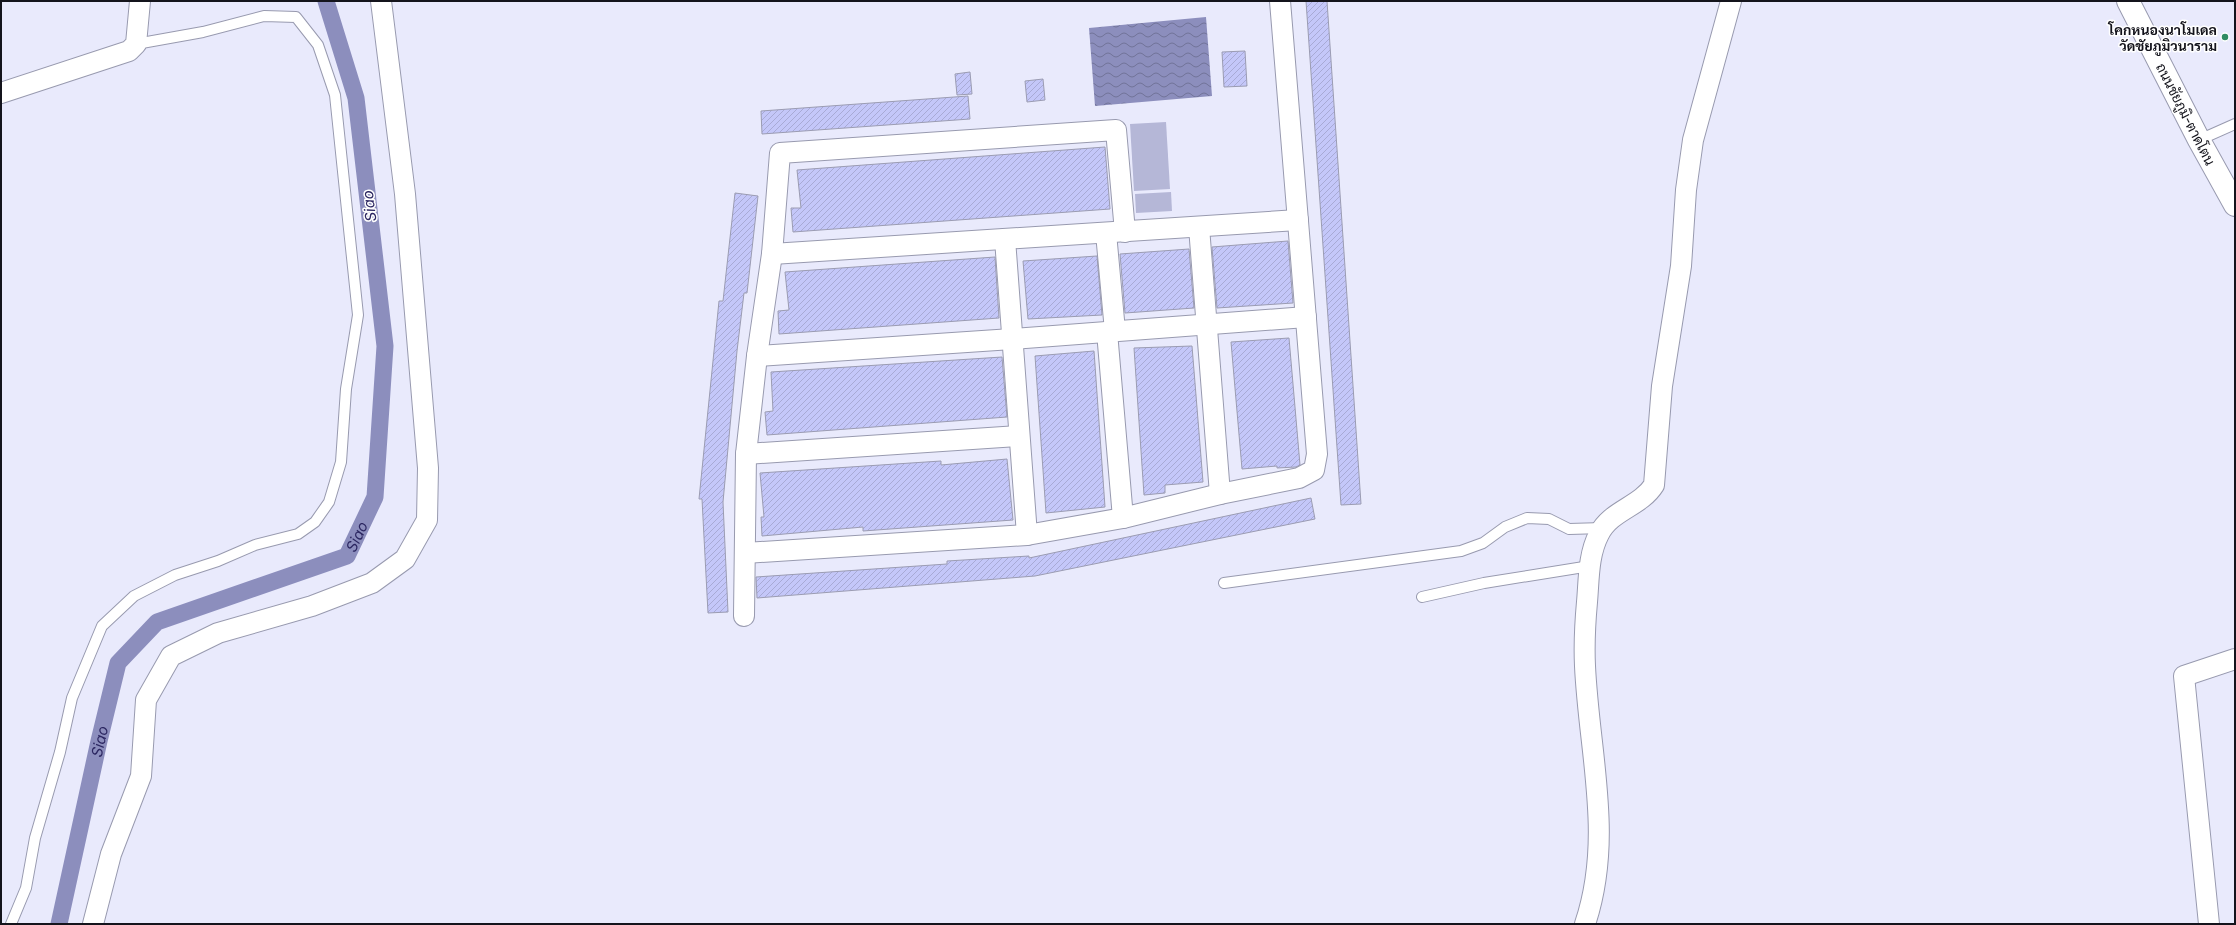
<svg xmlns="http://www.w3.org/2000/svg" width="2236" height="925" font-family="Inter,Sarabun,sans-serif">
  <style>
    .green { fill: #b5b7d7 }
    .water { fill: url(#water-waves) }
    .lines { fill: none; stroke-linecap: round; stroke-linejoin: round }
    .canal { stroke: #8c8ebd; stroke-width: 17 }
    .building { fill: url(#building-hatch); stroke: #9b9cb2 }
    .lane-casing { stroke: #989aaf; stroke-width: 12 }
    .street-casing { stroke: #989aaf; stroke-width: 22 }
    .secondary-casing { stroke: #989aaf; stroke-width: 24 }
    .lane { stroke: #fff; stroke-width: 10 }
    .street { stroke: #fff; stroke-width: 20 }
    .secondary { stroke: #fff; stroke-width: 22 }
    .poi-dot { fill: #308c62; stroke: #fff; stroke-width: 1.5 }
    .labels { text-anchor: middle; dominant-baseline: central; stroke-width: 3; stroke-linejoin: round; paint-order: stroke }
    .poi-label { font-size: 14px; font-weight: bold; fill: #14141c; stroke: #fff; text-anchor: end }
    .street-label { font-size: 14px; fill: #14141c; stroke: #fff }
    .water-label { font-size: 15px; font-style: italic; fill: #2c2761; stroke: #fff }
  </style>
  <defs>
    <pattern id="water-waves" width="16" height="10" patternUnits="userSpaceOnUse"><rect width="16" height="10" fill="#8c8ebd"/><path d="M0 5q4-4 8 0t8 0" fill="none" stroke="#717399"/></pattern>
    <pattern id="building-hatch" width="6" height="6" patternUnits="userSpaceOnUse"><rect width="6" height="6" fill="#c4c7f9"/><path d="M-1 1l2-2M0 6l6-6M5 7l2-2" fill="none" stroke="#a8aad5"/></pattern>
  </defs>
  <rect width="100%" height="100%" fill="#e9eafc"/>
  <g class="green">
    <polygon points="1166,122 1170,189 1134,191 1130,124"/>
    <polygon points="1171,192 1172,211 1136,213 1135,194"/>
  </g>
  <polygon class="water" points="1206,17 1212,96 1095,106 1089,28"/>
  <g class="lines">
    <path class="canal" id="s1" d="M 59,924 L 99,741 L 118,663 L 157,622 L 347,556 L 375,497 L 385,346 L 356,98 L 326,1"/>
  </g>
  <g class="building">
    <polygon points="1306,1 1327,1 1361,504 1341,505"/>
    <polygon points="1245,51 1247,86 1224,87 1222,52"/>
    <polygon points="970,72 972,94 957,95 955,74"/>
    <polygon points="1043,79 1045,100 1027,102 1025,81"/>
    <polygon points="968,96 970,119 762,134 761,111"/>
    <polygon points="1105,147 1110,209 793,232 791,208 801,208 797,170"/>
    <polygon points="735,193 758,196 747,293 744,293 737,351 723,502 728,612 708,613 702,499 699,499 714,351 719,301 723,301"/>
    <polygon points="1288,241 1293,303 1217,308 1212,247"/>
    <polygon points="1189,249 1194,308 1125,313 1120,254"/>
    <polygon points="1097,256 1102,315 1028,319 1023,261"/>
    <polygon points="995,257 999,318 779,334 778,311 789,310 785,272"/>
    <polygon points="1289,338 1300,465 1296,467 1277,468 1277,466 1242,469 1231,342"/>
    <polygon points="1192,346 1203,482 1165,485 1165,493 1144,495 1134,348"/>
    <polygon points="1094,351 1105,507 1046,513 1035,356"/>
    <polygon points="1002,357 1007,417 767,435 765,412 773,411 771,372"/>
    <polygon points="1007,459 1013,520 863,531 863,527 762,536 761,517 764,517 760,473 941,461 941,465"/>
    <polygon points="1311,498 1315,519 1035,576 757,598 756,577 947,564 947,561 1029,556 1029,558"/>
  </g>
  <g class="lines">
    <g class="lane-casing">
      <g id="lane">
        <polyline points="2199,140 2235,124"/>
        <polyline points="1224,583 1461,551 1483,543 1505,527 1527,518 1549,519 1569,529 1603,528"/>
        <polyline points="1422,597 1484,583 1590,566"/>
        <polyline points="11,924 26,888 35,838 60,752 72,698 102,626 134,596 175,575 218,561 255,545 298,534 315,522 329,502 341,462 346,389 358,315 335,95 318,45 296,17 264,16 203,32 136,44"/>
      </g>
    </g>
    <g class="street-casing">
      <g id="street">
        <polyline points="1,93 129,51 136,44 140,1"/>
        <polyline points="1199,227 1220,494"/>
        <polyline points="1106,233 1115,331"/>
        <polyline points="1005,239 1027,535"/>
        <polyline points="772,254 1298,220"/>
        <polyline points="1107,332 1123,518"/>
        <polyline points="757,356 1012,339 1306,317"/>
        <polyline points="746,454 1019,436"/>
        <polyline points="745,553 1027,535 1123,518 1220,494 1299,478 1314,470 1317,454 1280,1"/>
        <polyline points="744,616 746,454 757,356 772,254 780,153 1116,130 1125,232"/>
        <polyline points="93,924 111,854 141,776 146,700 171,656 218,633 312,606 372,583 405,559 427,520 428,468 405,194 381,1"/>
        <path d="M 1585,924 C 1614,837 1589,754 1585,666 C 1584,645 1585,624 1587,602 C 1589,580 1588,555 1599,534 C 1611,510 1640,507 1654,485 L 1662,386 L 1681,266 L 1686,190 L 1693,140 L 1731,1"/>
        <polyline points="2209,924 2184,676 2235,659"/>
      </g>
    </g>
    <g class="secondary-casing">
      <polyline id="secondary" points="2128,1 2199,140 2235,205"/>
    </g>
    <use href="#lane" class="lane"/>
    <use href="#street" class="street"/>
    <use href="#secondary" class="secondary"/>
  </g>
  <circle class="poi-dot" cx="2225" cy="37" r="4"/>
  <g class="labels">
    <g class="poi-label">
      <text x="2217" y="29">โคกหนองนาโมเดล<tspan x="2217" dy="16">วัดชัยภูมิวนาราม</tspan></text>
    </g>
    <g class="street-label">
      <text transform="translate(2186 114) rotate(63)">ถนนชัยภูมิ-ตาดโตน</text>
    </g>
    <g class="water-label">
      <text transform="translate(369 206) rotate(-97)">Siao</text>
      <text stroke="none"><textPath href="#s1" startOffset="547">Siao</textPath></text>
      <text stroke="none"><textPath href="#s1" startOffset="187">Siao</textPath></text>
    </g>
  </g>
  <rect width="2236" height="925" fill="none" stroke="#14141c" stroke-width="4"/>
</svg>
